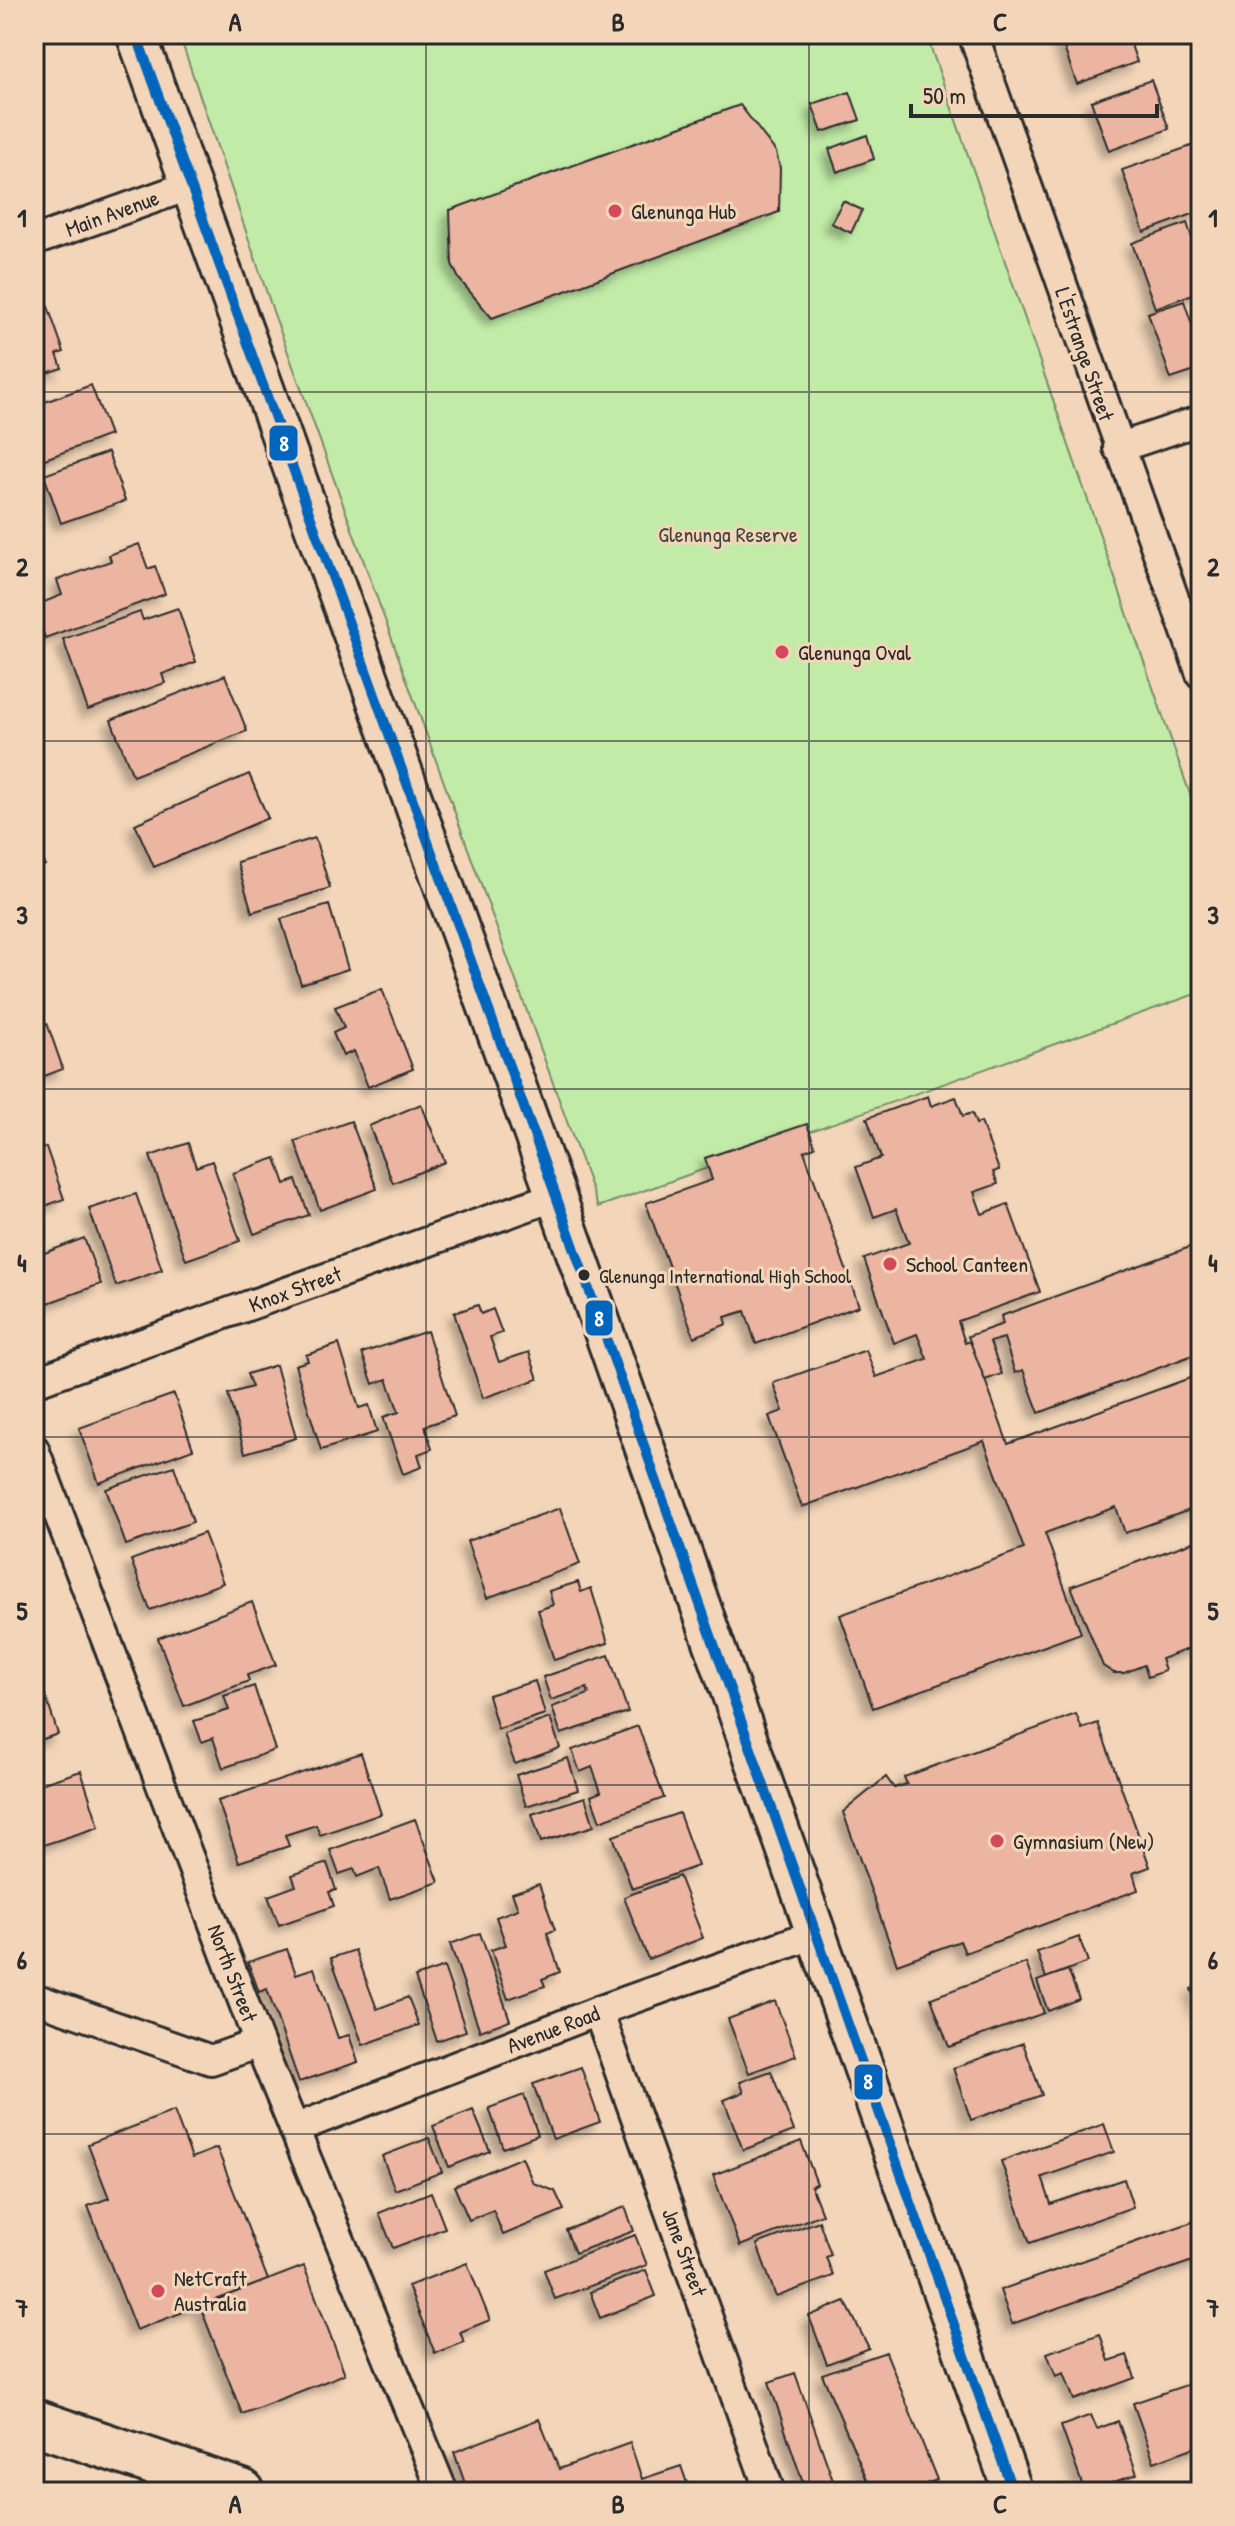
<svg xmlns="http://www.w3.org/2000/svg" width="1235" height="2526" font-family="'Patrick Hand',sans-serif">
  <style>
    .green { fill: #c1eba7; stroke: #768b69; stroke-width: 2 }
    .building { fill: #ebb5a1; stroke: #2b2b2b; stroke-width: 2; filter: url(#shadow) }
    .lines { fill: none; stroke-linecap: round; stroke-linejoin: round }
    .street-casing { stroke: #2b2b2b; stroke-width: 34 }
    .secondary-casing { stroke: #2b2b2b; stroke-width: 44 }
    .highway-casing { stroke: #2b2b2b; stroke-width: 50 }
    .street { stroke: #f3d6b9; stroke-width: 28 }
    .secondary { stroke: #f3d6b9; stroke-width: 38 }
    .highway { stroke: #f3d6b9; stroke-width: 44 }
    .bus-1-casing { stroke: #f3d6b9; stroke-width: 16 }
    .bus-1 { stroke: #0065bd; stroke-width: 10 }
    .grid { fill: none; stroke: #2b2b2b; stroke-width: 2; stroke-opacity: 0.55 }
    .poi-dot { fill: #d1495b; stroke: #f3d6b9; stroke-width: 3 }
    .bus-dot { fill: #2b2b2b; stroke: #f3d6b9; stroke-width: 3 }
    .labels { text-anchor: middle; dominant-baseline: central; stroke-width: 6; stroke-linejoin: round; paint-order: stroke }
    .bus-label { font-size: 20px; fill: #2b2b2b; stroke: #f3d6b9; text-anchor: start }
    .poi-label { font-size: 22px; fill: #2b2b2b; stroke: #f3d6b9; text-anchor: start }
    .street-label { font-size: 22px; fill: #2b2b2b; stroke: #f3d6b9 }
    .park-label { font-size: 22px; fill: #42483e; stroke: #f3d6b9 }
    .line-badge { stroke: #f3d6b9; stroke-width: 3 }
    .badge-label { font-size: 22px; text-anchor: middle; font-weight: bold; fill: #fff }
    .neatline { fill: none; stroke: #2b2b2b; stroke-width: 3 }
    .grid-label { font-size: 26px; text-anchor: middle; font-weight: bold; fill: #2b2b2b }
  </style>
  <defs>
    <filter id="shadow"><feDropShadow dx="-7" dy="7" stdDeviation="4" flood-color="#0004"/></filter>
  </defs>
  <rect width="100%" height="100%" fill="#f3d6b9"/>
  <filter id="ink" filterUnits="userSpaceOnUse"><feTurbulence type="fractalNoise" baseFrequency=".0125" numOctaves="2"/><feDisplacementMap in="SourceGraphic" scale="16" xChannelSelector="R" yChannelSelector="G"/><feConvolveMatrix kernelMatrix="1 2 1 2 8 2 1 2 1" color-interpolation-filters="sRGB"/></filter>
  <g filter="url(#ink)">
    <polygon class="green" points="179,34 926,34 1201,826 1201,992 598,1207 274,314"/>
    <g class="building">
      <polygon points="1059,34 1127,34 1137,62 1077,84"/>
      <polygon points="1151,80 1169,129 1109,151 1091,101"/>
      <polygon points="850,92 860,120 822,132 812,104"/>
      <polygon points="740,105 776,152 780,168 779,212 492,318 459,279 452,264 450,210"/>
      <polygon points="867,135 874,159 837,172 829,149"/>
      <polygon points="1197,144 1201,154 1201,211 1144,232 1122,170"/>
      <polygon points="843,201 862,210 851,233 831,223"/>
      <polygon points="1187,223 1197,252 1201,250 1201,291 1155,308 1132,243"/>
      <polygon points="45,298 64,352 57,354 62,368 34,377 34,302"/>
      <polygon points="1184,301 1194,330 1201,327 1201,369 1171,379 1148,313"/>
      <polygon points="91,385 110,435 34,463 34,406"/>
      <polygon points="108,452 125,501 61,523 44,475"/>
      <polygon points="139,544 148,569 155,566 165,594 45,638 34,606 62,595 57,580 111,561 109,555"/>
      <polygon points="178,608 196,662 162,674 165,683 88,710 63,639 140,612 143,620"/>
      <polygon points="225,675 247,731 133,776 111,720"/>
      <polygon points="249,774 268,818 154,867 135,824"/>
      <polygon points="315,838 330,888 252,912 237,862"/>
      <polygon points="39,848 45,865 34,868 34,849"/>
      <polygon points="329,905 348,969 301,984 281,919"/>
      <polygon points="382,989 413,1069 368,1087 354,1051 343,1056 333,1033 344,1028 335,1007"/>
      <polygon points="47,1023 63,1069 34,1080 34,1028"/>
      <polygon points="928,1096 931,1106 956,1097 963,1116 972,1113 976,1124 981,1122 999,1170 993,1172 998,1184 974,1192 982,1214 1008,1204 1040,1292 958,1321 965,1343 971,1341 1008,1444 1201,1374 1201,1506 1125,1533 1116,1507 1045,1533 1081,1633 873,1708 840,1615 1024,1549 984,1441 802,1507 769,1416 783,1411 773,1383 866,1350 876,1377 927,1359 917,1334 894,1343 864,1259 909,1243 896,1209 874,1217 856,1167 881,1158 867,1118"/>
      <polygon points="421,1104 445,1162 393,1183 369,1126"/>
      <polygon points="351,1121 377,1189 320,1210 295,1141"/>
      <polygon points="807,1124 815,1147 804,1151 859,1306 756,1344 745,1311 725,1317 727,1324 694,1337 646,1203 712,1180 705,1158"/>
      <polygon points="188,1143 196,1167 212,1161 240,1241 186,1260 150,1156"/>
      <polygon points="46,1147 64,1199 34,1210 34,1152"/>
      <polygon points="276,1158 285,1184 296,1180 309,1215 254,1234 233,1173"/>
      <polygon points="136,1194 162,1270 116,1286 89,1209"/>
      <polygon points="84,1238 101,1284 34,1308 34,1257"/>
      <polygon points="1201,1243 1201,1352 1039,1413 1023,1370 1015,1373 1004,1338 990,1342 1002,1374 985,1380 968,1336 1003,1324 1001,1316"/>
      <polygon points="478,1305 481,1314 493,1309 502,1333 490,1337 499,1362 529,1352 538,1379 483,1398 454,1313"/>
      <polygon points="427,1331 455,1416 425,1426 432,1449 418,1454 422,1467 403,1474 383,1417 399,1412 387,1379 373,1384 362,1353"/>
      <polygon points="339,1344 359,1408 369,1405 377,1432 321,1450 295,1365 308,1361 306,1355"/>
      <polygon points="276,1365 296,1438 245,1453 228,1394 252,1387 247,1374"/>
      <polygon points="174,1394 193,1449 99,1483 79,1428"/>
      <polygon points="174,1466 193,1522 126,1545 106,1489"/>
      <polygon points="560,1508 580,1564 487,1598 467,1541"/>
      <polygon points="204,1533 223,1583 150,1610 131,1560"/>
      <polygon points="1201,1539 1201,1644 1161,1659 1165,1671 1148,1677 1144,1665 1124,1673 1114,1673 1103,1666 1071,1586"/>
      <polygon points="578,1582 581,1592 591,1588 608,1643 554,1660 538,1610 553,1605 549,1591"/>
      <polygon points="252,1602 276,1665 247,1675 249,1681 184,1706 158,1638"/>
      <polygon points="609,1655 628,1712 561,1734 552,1707 589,1694 587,1688 551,1700 543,1677"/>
      <polygon points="535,1681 545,1714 498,1729 488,1695"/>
      <polygon points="42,1685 58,1734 34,1742 34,1687"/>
      <polygon points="254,1686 275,1750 223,1768 213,1738 202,1742 194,1721 229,1710 224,1696"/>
      <polygon points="1076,1714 1082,1729 1098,1723 1150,1867 1133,1873 1138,1890 965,1953 960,1941 897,1964 843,1812 886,1777 894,1788 907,1784 904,1777"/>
      <polygon points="550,1718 560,1748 515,1764 504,1734"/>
      <polygon points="638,1726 664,1798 600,1821 591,1796 601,1792 592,1767 580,1772 572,1750"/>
      <polygon points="361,1753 381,1814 320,1835 316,1825 285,1835 289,1846 239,1862 218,1801"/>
      <polygon points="568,1758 578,1790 526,1806 516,1775"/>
      <polygon points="81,1771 99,1827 34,1848 34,1786"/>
      <polygon points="585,1797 594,1826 541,1842 532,1814"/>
      <polygon points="679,1813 698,1866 632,1889 613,1836"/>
      <polygon points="415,1819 439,1882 390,1899 379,1868 357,1877 354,1869 339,1874 330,1850"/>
      <polygon points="327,1863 336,1890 329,1892 334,1906 279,1925 268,1896 296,1886 292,1875"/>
      <polygon points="679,1876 703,1938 648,1959 624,1897"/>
      <polygon points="539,1884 555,1930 547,1933 560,1972 542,1979 545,1986 508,1999 491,1950 506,1945 496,1917 518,1909 512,1893"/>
      <polygon points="480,1933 510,2020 480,2031 450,1944"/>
      <polygon points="1079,1937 1088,1962 1046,1978 1037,1952"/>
      <polygon points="287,1949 296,1974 314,1968 338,2038 349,2035 358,2062 299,2082 267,1989 259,1992 248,1962"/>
      <polygon points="355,1950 377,2009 408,1997 419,2025 363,2045 331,1958"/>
      <polygon points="1026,1963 1044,2013 949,2047 931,1998"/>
      <polygon points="444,1967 466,2031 437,2041 415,1977"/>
      <polygon points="1068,1970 1079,1999 1048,2011 1037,1981"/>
      <polygon points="1201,1985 1201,2016 1191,1989"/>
      <polygon points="775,2001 796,2056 749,2073 728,2019"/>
      <polygon points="1023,2043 1042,2095 971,2120 953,2068"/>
      <polygon points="581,2067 600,2122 553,2139 533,2084"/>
      <polygon points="771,2071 794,2131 743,2150 724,2100 744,2092 740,2082"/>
      <polygon points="524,2095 538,2135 503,2148 489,2108"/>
      <polygon points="473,2110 490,2151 449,2167 433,2126"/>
      <polygon points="174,2111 192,2158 217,2148 268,2280 136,2330 88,2206 109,2198 88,2144"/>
      <polygon points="1104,2124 1114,2152 1042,2177 1051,2204 1124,2179 1133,2207 1030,2243 1001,2161"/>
      <polygon points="429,2138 442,2172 395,2190 382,2156"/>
      <polygon points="801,2141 817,2184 811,2186 822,2214 740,2246 713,2175"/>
      <polygon points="522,2157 533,2183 555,2191 564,2210 503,2235 493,2210 469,2220 454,2186"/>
      <polygon points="431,2192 445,2228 393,2248 379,2213"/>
      <polygon points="625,2207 634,2231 575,2253 566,2230"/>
      <polygon points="1201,2219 1201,2258 1012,2324 1000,2290"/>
      <polygon points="819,2221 831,2255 826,2257 833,2276 776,2297 757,2244"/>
      <polygon points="635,2235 647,2265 555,2299 544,2270"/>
      <polygon points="467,2263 490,2320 460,2332 464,2342 435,2353 408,2286"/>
      <polygon points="304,2266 345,2374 242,2414 200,2306"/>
      <polygon points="646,2270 656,2296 600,2318 590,2292"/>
      <polygon points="845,2301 869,2348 827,2364 809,2316"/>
      <polygon points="1100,2334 1109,2361 1127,2355 1135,2378 1074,2400 1064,2373 1056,2376 1047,2353"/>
      <polygon points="886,2352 937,2480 904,2492 872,2492 822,2374"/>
      <polygon points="795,2373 837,2492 806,2492 769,2382"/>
      <polygon points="1198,2381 1201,2445 1154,2462 1133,2403"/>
      <polygon points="1091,2415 1097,2429 1118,2421 1137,2474 1085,2492 1061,2426"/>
      <polygon points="539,2419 559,2469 630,2443 642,2479 681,2466 690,2492 468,2492 454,2452"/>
    </g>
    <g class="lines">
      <g class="street-casing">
        <g id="street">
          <polyline points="973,34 1201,674"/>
          <polyline points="34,241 191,185"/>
          <polyline points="1118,448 1201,420"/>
          <polyline points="34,1382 556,1196"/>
          <polyline points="34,1449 259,2043 443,2492"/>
          <polyline points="34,1998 211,2060 259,2043"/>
          <polyline points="598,2011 770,2492"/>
          <polyline points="294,2129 598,2011 815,1934"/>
        </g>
      </g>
      <g class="secondary-casing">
        <polyline id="secondary" points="136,34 556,1196 1013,2492"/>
      </g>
      <g class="highway-casing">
        <polyline id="highway" points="34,2422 242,2492"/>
      </g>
      <use href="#street" class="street"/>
      <use href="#secondary" class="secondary"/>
      <use href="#highway" class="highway"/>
      <g class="bus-1-casing">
        <polyline id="bus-1" points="136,34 556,1196 1013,2492"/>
      </g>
      <use href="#bus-1" class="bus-1"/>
    </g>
  </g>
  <path class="grid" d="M 426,34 L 426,2492M 809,34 L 809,2492M 34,392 L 1201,392M 34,741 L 1201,741M 34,1089 L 1201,1089M 34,1437 L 1201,1437M 34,1785 L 1201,1785M 34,2134 L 1201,2134"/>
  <g class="poi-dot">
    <circle cx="615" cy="211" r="8"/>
    <circle cx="782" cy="652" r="8"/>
    <circle cx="890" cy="1264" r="8"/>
    <circle cx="997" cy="1841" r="8"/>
    <circle cx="158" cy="2291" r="8"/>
  </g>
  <circle class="bus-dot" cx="584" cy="1275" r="7"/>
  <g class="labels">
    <g class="bus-label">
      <text x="599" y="1275">Glenunga International High School</text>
    </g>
    <g class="poi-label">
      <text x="631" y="211">Glenunga Hub</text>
      <text x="798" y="652">Glenunga Oval</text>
      <text x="906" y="1264">School Canteen</text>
      <text x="1013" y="1841">Gymnasium (New)</text>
      <text x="174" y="2278">NetCraft<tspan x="174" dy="25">Australia</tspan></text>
    </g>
    <g class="street-label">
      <text transform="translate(112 213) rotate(-20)">Main Avenue</text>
      <text transform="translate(1085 354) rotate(71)">L'Estrange Street</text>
      <text transform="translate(295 1289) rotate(-20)">Knox Street</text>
      <text transform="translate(233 1973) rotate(69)">North Street</text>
      <text transform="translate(553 2029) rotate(-21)">Avenue Road</text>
      <text transform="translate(685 2252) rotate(70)">Jane Street</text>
    </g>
    <g class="park-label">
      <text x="728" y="534">Glenunga Reserve</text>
    </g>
  </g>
  <g class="line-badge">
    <rect x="268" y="424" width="31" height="38" rx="8" fill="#0065bd"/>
    <rect x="584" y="1299" width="30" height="38" rx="8" fill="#0065bd"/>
    <rect x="853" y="2063" width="31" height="38" rx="8" fill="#0065bd"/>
  </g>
  <g class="badge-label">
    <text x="284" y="451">8</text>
    <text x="599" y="1326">8</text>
    <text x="868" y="2089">8</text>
  </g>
  <rect width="1235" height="2526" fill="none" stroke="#f3d6b9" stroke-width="88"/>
  <path d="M911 104v12h246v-12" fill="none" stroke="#2b2b2b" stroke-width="4"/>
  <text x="923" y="104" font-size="24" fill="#2b2b2b" stroke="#f3d6b9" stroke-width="6" paint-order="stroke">50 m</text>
  <rect x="44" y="44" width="1147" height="2438" class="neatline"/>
  <g class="grid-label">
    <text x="235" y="31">A</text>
    <text x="618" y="31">B</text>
    <text x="1000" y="31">C</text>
    <text x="22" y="227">1</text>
    <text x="1213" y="227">1</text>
    <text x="22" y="576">2</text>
    <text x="1213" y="576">2</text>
    <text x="22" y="924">3</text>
    <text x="1213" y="924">3</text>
    <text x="22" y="1272">4</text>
    <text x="1213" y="1272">4</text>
    <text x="22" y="1620">5</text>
    <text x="1213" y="1620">5</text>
    <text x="22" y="1969">6</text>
    <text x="1213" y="1969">6</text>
    <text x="22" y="2317">7</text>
    <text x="1213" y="2317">7</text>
    <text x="235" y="2513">A</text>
    <text x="618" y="2513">B</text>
    <text x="1000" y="2513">C</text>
  </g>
</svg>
